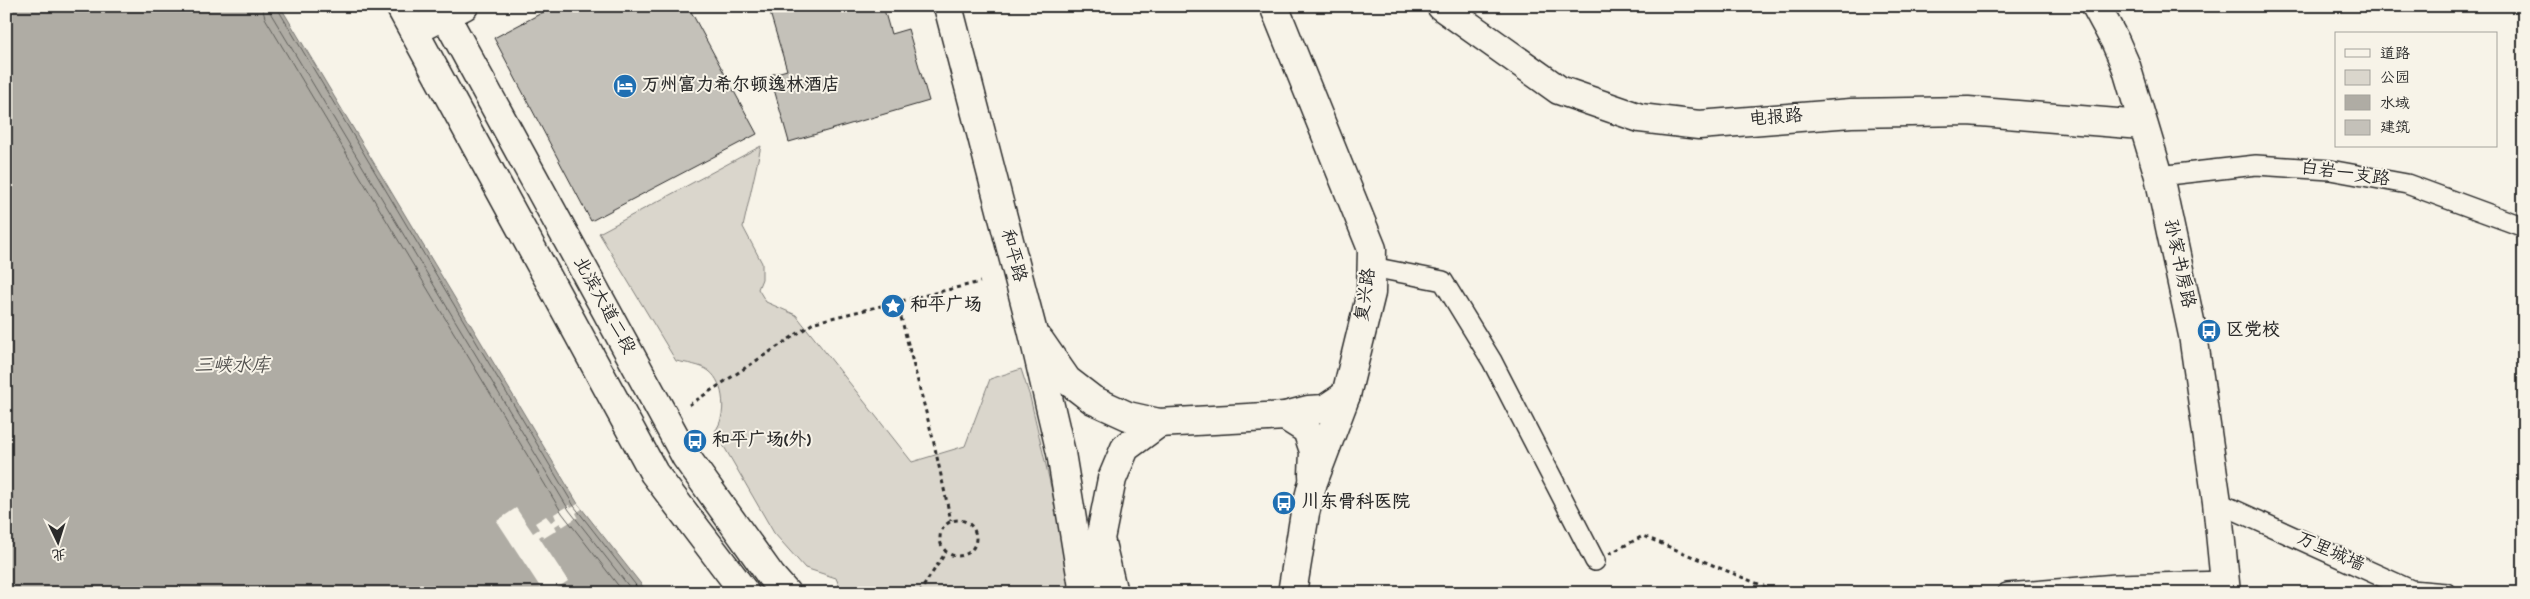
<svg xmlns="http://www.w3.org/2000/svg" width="2530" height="599" font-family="Dekko,'LXGW WenKai TC',sans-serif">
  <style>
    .green { fill: #dad6cc; stroke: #82807c }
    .water { fill: #afaca4; stroke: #7a7874 }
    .pier { fill: #f7f3e8 }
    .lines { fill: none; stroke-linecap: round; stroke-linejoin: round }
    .shore { stroke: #605f5b; stroke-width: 1 }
    .building { fill: #c4c1b9; stroke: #2b2b2b }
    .minor-casing { stroke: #2b2b2b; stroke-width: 22 }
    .secondary-casing { stroke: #2b2b2b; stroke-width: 31 }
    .primary-casing { stroke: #2b2b2b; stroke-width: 31 }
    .path { stroke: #2b2b2b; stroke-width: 3; stroke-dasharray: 4 4; stroke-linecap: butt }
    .minor { stroke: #f7f3e8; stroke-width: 19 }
    .secondary { stroke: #f7f3e8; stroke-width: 28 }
    .primary { stroke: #f7f3e8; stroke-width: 28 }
    .labels { text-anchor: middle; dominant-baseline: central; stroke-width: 4; stroke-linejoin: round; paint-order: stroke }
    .poi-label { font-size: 18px; font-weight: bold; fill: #2b2b2b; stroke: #f7f3e8; text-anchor: start }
    .street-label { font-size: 18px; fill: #2b2b2b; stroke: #f7f3e8 }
    .water-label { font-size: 19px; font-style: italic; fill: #53524f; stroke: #f7f3e8 }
  </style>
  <rect width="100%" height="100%" fill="#f7f3e8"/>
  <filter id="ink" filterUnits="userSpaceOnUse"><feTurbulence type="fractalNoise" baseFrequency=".02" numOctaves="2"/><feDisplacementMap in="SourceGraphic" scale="10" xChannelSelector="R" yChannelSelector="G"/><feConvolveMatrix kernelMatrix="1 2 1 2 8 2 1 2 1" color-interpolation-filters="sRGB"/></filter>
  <g filter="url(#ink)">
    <path class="green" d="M 761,146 L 743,227 L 762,263 L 762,279 L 758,289 L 766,302 L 796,315 L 912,462 L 965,446 L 990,379 L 1021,369 L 1030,397 L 1055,504 L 1072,593 L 842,593 L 836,578 L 805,568 L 774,533 L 715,431 C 727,417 725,383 709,371 C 702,365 685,363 676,361 L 599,233 Z"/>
    <polygon class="water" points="6,6 280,6 578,504 648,593 6,593"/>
    <polygon class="pier" points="578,504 582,509 576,513 578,517 562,527 560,523 555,526 557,530 544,538 542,535 539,537 568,581 549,593 544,593 497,521 516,508 533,533 539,529 535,523 546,516 551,522 556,519 554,514 569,505 571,508"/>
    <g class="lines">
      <g class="shore">
        <polyline points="262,6 265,18 562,513 624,593"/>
        <polyline points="270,6 271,14 569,510 634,593"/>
        <polyline points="276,6 574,506 642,593"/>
      </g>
    </g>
    <g class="building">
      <polygon points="555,6 688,6 757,134 591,221 494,38"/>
      <polygon points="768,6 883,6 891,34 908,29 929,101 789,142 770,75 787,70"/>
    </g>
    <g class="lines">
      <g class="minor-casing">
        <g id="minor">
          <polyline points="2159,176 2256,165 2330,170 2407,184 2524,227"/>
          <polyline points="1372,267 1443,281 1492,361 1595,561"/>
          <polyline points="2217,502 2411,590 2446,593"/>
          <polyline points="2007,593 2116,584 2225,581"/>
        </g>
      </g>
      <g class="secondary-casing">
        <g id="secondary">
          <polyline points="948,6 1032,329 1061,453 1084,593"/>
          <polyline points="1274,6 1372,249 1371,293 1346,395 1313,482 1305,513 1292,593"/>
          <polyline points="1441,6 1559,90 1640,118 1699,125 1851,113 1968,111 2142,125"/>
          <polyline points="2096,6 2115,41 2126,66 2159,176 2193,335 2217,502 2226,593"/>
          <polyline points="414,31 464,6"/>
          <polyline points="1040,341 1067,380 1093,400 1128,416 1159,423 1285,416 1308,410 1325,409 1346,395"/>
          <polyline points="1285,416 1307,430 1314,451 1313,475"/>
          <polyline points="1113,593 1100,539 1112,479 1125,448 1159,423"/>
        </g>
      </g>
      <g class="primary-casing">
        <g id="primary">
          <polyline points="400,6 654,473 745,593"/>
          <polyline points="440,6 686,457 771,576 786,593"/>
        </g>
      </g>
      <g class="path">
        <polyline points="897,302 933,439 951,521"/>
        <polyline points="689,405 815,322 980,282"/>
        <circle cx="958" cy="538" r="18"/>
        <polyline points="1609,554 1643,536 1780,593"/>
        <polyline points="919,593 946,552"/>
      </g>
      <use href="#minor" class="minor"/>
      <use href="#secondary" class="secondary"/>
      <use href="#primary" class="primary"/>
    </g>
  </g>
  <defs>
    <g id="hotel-disc" transform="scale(1.25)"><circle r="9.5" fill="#1f6fb2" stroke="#f7f3e8"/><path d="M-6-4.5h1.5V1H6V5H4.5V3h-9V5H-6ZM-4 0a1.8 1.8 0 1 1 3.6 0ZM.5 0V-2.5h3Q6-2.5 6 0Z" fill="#fff"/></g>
    <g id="sight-disc" transform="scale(1.25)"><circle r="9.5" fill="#1f6fb2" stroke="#f7f3e8"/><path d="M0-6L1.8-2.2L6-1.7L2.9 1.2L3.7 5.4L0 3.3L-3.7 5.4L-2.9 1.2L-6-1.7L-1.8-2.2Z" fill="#fff"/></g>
    <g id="bus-disc" transform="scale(1.25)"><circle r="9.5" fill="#1f6fb2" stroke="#f7f3e8"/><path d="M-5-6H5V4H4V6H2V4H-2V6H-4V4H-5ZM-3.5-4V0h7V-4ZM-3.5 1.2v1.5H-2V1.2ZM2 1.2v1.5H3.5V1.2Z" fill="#fff"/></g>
  </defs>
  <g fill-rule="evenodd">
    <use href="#hotel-disc" x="625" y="86"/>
    <use href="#sight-disc" x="893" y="306"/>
    <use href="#bus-disc" x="2209" y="331"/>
    <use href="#bus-disc" x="695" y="441"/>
    <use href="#bus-disc" x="1284" y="503"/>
  </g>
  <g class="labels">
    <g class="poi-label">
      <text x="642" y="86">万州富力希尔顿逸林酒店</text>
      <text x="910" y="306">和平广场</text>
      <text x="2226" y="331">区党校</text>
      <text x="712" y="441">和平广场(外)</text>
      <text x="1302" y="503">川东骨科医院</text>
    </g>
    <g class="street-label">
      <text transform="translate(1776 119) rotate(-5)">电报路</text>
      <text transform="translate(2345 175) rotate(8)">白岩一支路</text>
      <text transform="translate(1012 256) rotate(75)">和平路</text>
      <text transform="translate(2178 264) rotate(78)">孙家书房路</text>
      <text transform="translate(1367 295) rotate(-82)">复兴路</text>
      <text transform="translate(603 306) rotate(61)">北滨大道二段</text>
      <text transform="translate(2330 553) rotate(24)">万里城墙</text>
    </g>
    <g class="water-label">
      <text x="232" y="367">三峡水库</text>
    </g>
  </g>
  <rect width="2530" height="599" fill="none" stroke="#f7f3e8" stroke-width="25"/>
  <rect x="12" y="12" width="2505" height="574" fill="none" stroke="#2b2b2b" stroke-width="2" filter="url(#ink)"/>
  <rect x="2335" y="32" width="162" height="115" fill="#f7f3e8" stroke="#a5a39c"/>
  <rect x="2345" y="49" width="25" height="8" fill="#f7f3e8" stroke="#a5a39c"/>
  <text x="2380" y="58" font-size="15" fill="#2b2b2b">道路</text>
  <rect x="2345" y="70" width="25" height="15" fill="#dad6cc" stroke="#a5a39c"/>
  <text x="2380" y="82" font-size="15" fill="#2b2b2b">公园</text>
  <rect x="2345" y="95" width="25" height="15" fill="#afaca4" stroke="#a5a39c"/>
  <text x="2380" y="108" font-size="15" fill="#2b2b2b">水域</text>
  <rect x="2345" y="120" width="25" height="15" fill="#c4c1b9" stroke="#a5a39c"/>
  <text x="2380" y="132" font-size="15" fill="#2b2b2b">建筑</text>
  <g transform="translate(58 542) rotate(176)" stroke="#f7f3e8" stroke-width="4" paint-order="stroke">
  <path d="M0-4L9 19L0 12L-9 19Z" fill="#2b2b2b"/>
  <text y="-8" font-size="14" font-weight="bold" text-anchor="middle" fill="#2b2b2b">北</text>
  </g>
</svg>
